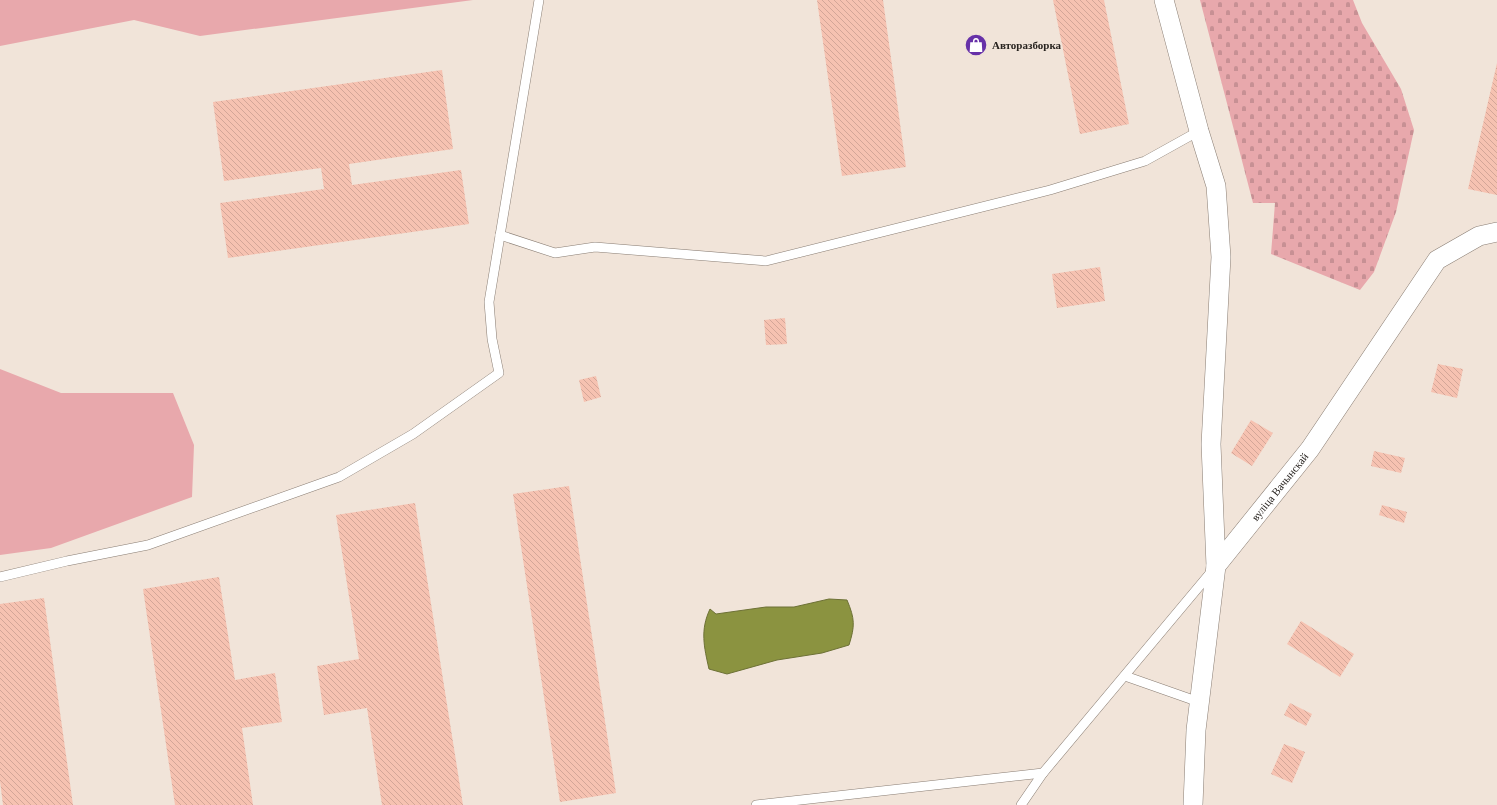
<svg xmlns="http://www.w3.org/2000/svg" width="1497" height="805" font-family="Georgia,serif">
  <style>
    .grass { fill: #e8a8ac }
    .cemetery { fill: url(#cemetery-stones) }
    .water { fill: #8b9340; stroke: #6d7136 }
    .building { fill: url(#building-back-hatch) }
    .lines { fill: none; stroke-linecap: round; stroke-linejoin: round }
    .service-casing { stroke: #897d73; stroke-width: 10 }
    .minor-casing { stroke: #897d73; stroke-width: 20 }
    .service { stroke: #fff; stroke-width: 9 }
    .minor { stroke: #fff; stroke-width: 19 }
    .labels { text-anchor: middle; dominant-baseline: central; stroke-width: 4; stroke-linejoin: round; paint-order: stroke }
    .poi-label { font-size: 11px; font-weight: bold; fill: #28231f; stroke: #f1e4d9; text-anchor: start }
    .street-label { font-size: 11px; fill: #28231f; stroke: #f1e4d9 }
  </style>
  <defs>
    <pattern id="cemetery-stones" width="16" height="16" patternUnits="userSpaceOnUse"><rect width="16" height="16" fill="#e8a8ac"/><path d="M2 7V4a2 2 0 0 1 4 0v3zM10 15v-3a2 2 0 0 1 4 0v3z" fill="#c79094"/></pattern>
    <pattern id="building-back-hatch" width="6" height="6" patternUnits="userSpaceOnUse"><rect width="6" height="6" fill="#f6c2b1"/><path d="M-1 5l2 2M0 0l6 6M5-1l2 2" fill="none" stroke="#d3a698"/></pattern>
  </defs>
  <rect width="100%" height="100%" fill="#f1e4d9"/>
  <g class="grass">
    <polygon points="0,0 473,0 200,36 134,20 0,46"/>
    <polygon points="0,369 61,393 173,393 194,445 192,497 51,548 0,555"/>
  </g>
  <polygon class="cemetery" points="1200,0 1353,0 1362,23 1401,89 1414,130 1396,212 1374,272 1360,290 1271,254 1275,203 1253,203"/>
  <path class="water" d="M 829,599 L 847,600 C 855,619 855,626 849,645 L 822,653 L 777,660 L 727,674 L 709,669 C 704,647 700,630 710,609 L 716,614 L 766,607 L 794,607 Z"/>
  <g class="building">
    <polygon points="817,0 883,0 906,167 842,176"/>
    <polygon points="1053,0 1104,0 1129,124 1080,134"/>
    <polygon points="1497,63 1497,195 1468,189"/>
    <polygon points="442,70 453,149 349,164 352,185 461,170 469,224 228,258 220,203 324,189 321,168 224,181 213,102"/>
    <polygon points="1100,267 1105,301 1057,308 1052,274"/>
    <polygon points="785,318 787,344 766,345 764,320"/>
    <polygon points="1438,364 1463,369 1457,398 1431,392"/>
    <polygon points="596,376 601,397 584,402 579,380"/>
    <polygon points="1251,420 1273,433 1252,466 1231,453"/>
    <polygon points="1374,451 1405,458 1401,473 1371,466"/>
    <polygon points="569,486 616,793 560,802 513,494"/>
    <polygon points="415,503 463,805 382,805 367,708 324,715 317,666 359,659 336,515"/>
    <polygon points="1382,505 1407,512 1404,523 1379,515"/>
    <polygon points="219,577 235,680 275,673 282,722 242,728 253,805 175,805 143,589"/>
    <polygon points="44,598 73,805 3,805 0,781 0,604"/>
    <polygon points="1301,621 1354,654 1340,677 1287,644"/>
    <polygon points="1290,703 1312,714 1306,726 1284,715"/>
    <polygon points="1284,744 1305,752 1292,783 1271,774"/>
  </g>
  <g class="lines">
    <g class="service-casing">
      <g id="service">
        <polyline points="500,235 555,253 595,247 766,261 1050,190 1145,161 1199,131"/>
        <polyline points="0,577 67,561 148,545 339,477 413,434 499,373 492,339 489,302 539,0"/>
        <polyline points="1125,676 1199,702"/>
        <polyline points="756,805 1043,773"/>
        <polyline points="1021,805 1043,773 1212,571"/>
      </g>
    </g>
    <g class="minor-casing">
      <g id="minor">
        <polyline points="1164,0 1199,131 1216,186 1221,257 1211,444 1216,566"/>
        <path id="s1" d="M 1193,805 L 1196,730 L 1216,566 L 1310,449 L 1437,260 L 1479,236 L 1497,232"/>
      </g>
    </g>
    <use href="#service" class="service"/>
    <use href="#minor" class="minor"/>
  </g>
  <defs>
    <g id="shop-disc" transform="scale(1.15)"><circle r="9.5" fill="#6731a8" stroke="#f1e4d9"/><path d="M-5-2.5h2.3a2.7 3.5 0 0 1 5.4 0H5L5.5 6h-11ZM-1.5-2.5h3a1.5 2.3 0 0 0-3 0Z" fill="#fff"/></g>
  </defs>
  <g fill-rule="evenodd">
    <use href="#shop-disc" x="976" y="45"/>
  </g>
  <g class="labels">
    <g class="poi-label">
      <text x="992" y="45">Авторазборка</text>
    </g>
    <g class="street-label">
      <text stroke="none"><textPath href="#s1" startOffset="342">вуліца Вачынскай</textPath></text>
    </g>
  </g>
</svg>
